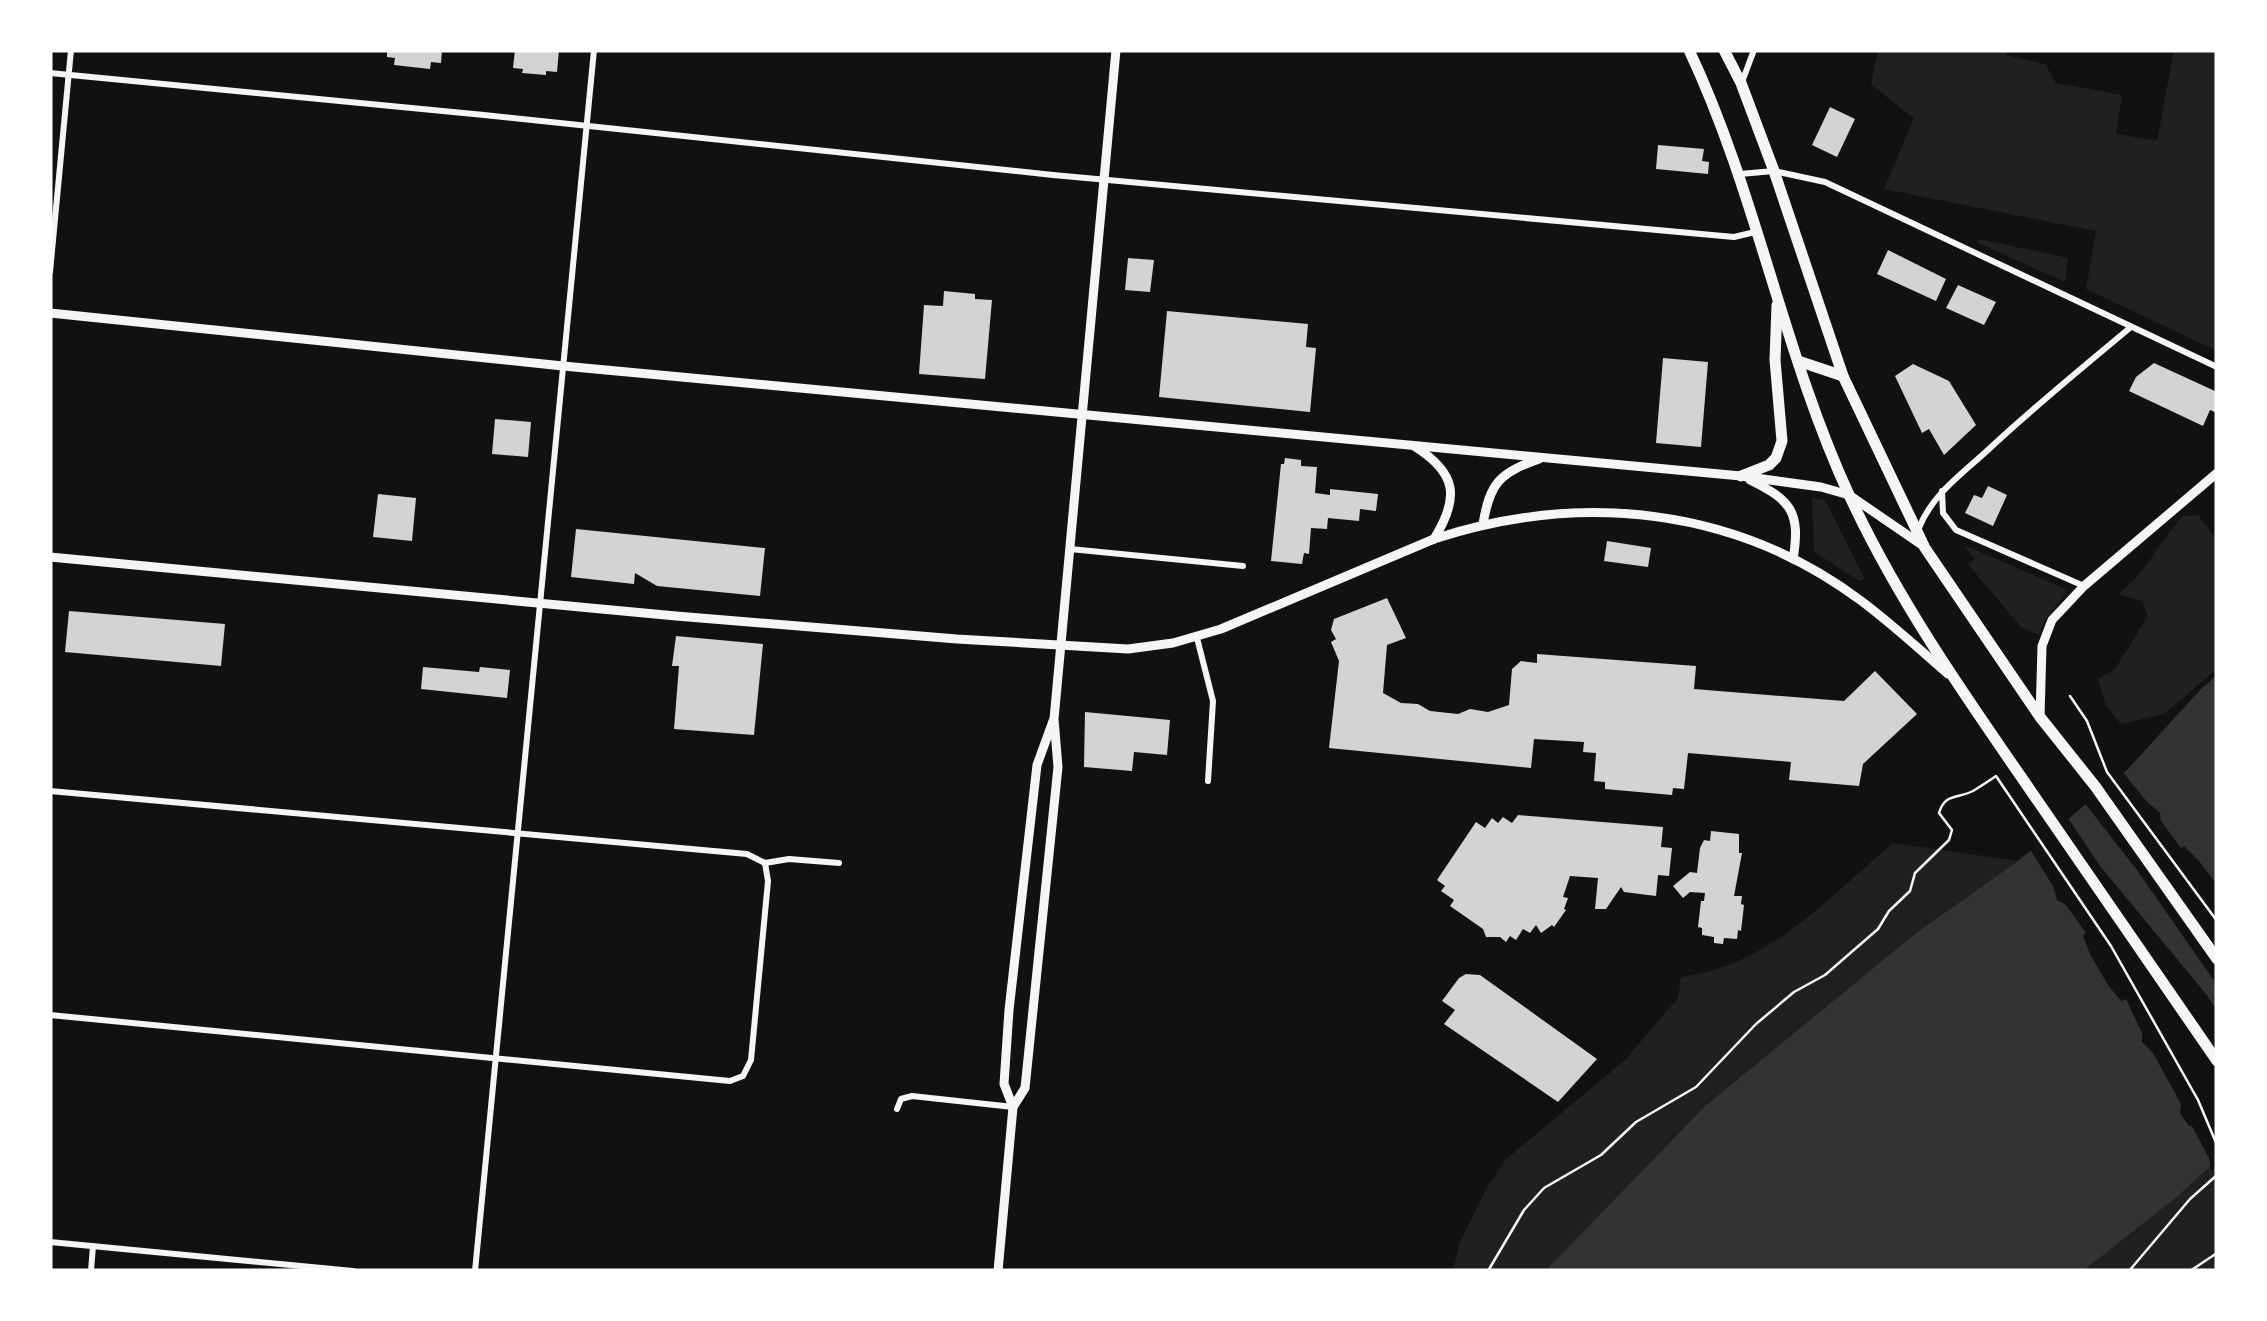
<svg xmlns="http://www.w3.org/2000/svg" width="2267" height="1321" font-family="Commissioner,sans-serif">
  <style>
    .green { fill: #202020 }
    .water { fill: #333 }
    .pier { fill: #111 }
    .building { fill: #d3d3d3 }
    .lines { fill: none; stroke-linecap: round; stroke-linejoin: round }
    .path { stroke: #f5f5f5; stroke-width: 2.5 }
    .minor { stroke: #f5f5f5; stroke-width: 6 }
    .tertiary { stroke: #f5f5f5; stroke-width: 9 }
    .secondary { stroke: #f5f5f5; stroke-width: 9 }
    .trunk { stroke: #f5f5f5; stroke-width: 11 }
  </style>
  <rect width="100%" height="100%" fill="#111"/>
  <g class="green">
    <polygon points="1878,50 2006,50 2006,55 2045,64 2056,83 2122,95 2116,134 2157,141 2174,50 2217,50 2217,351 2086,289 2096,231 1884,189 1914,118 1871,85"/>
    <polygon points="1979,239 2068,258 2065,282 1978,243"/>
    <polygon points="1812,498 1825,500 1864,578 1861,582 1814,552"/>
    <path d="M 2198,515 L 2215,538 L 2217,669 L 2164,714 L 2121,724 L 2106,706 L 2098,679 L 2115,669 L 2148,616 L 2142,601 L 2118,594 C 2146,574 2159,542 2183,516 Z"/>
    <polygon points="1964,545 2068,590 2045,620 2039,635 2021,627 1968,564 1975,559"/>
    <path d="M 1893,843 L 2018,861 L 1916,933 L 1705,1106 L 1545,1271 L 1453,1271 L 1459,1244 L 1486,1189 L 1505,1160 L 1625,1060 L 1678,998 L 1681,977 C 1768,967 1829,897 1893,843 Z"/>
    <polygon points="2217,1160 2217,1271 2083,1271 2178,1196"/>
  </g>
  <polygon class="water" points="2217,675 2217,1160 2178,1196 2083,1271 1545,1271 1705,1106 1916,933 2018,861 2128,769 2200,690"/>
  <g class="pier">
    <polygon points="2126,765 2122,771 2147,802 2160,813 2161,821 2181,848 2184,846 2199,861 2217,885 2217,985 2137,870 2083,801"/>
    <polygon points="2066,815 2100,866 2206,994 2217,1011 2217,1166 2211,1172 2209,1158 2192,1126 2189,1126 2180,1113 2181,1104 2153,1053 2142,1042 2142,1033 2126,999 2121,1001 2108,985 2090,954 2083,936 2086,933 2066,905 2057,900 2053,886 2031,851 2026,854 2023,851"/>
  </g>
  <g class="building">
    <polygon points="387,50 442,50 441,63 431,62 430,69 394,65 395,58 387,57"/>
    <polygon points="515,50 559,50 557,72 546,71 546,75 522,73 523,69 513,68"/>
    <polygon points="1830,107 1855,119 1837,157 1812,145"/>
    <polygon points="1658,145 1704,149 1702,161 1709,162 1708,174 1656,169"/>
    <polygon points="1888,250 1946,279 1936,301 1877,274"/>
    <polygon points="1128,258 1154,260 1150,292 1125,290"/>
    <polygon points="1958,285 1996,302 1984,325 1946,308"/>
    <polygon points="944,291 975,294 975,299 992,300 985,379 919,374 924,305 943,306"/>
    <polygon points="1167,311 1308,324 1306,347 1316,348 1310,412 1159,397"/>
    <polygon points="1663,358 1708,362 1701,447 1656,443"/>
    <polygon points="2154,363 2217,392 2217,413 2210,410 2203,426 2129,391 2136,377"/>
    <polygon points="1913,364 1949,381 1976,425 1944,455 1929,429 1922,433 1895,376"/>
    <polygon points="495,419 531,422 528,457 492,454"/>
    <polygon points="1285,458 1301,460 1301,466 1317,467 1315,493 1330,495 1330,489 1378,494 1376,511 1360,509 1359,521 1328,518 1327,529 1311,528 1309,554 1304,553 1302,564 1271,561 1281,464 1284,464"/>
    <polygon points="1988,486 2007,495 1993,526 1965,513 1974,495 1982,498"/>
    <polygon points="378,494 416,498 412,541 373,537"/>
    <polygon points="576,529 765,548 760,596 657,586 635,573 634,584 571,577"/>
    <polygon points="1607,541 1651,548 1648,567 1604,561"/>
    <polygon points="1387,598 1406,638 1387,645 1383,693 1401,703 1418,704 1430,711 1458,714 1470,709 1488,712 1509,705 1512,669 1521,661 1537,663 1537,654 1696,666 1694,689 1844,701 1875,671 1917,714 1863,764 1859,786 1789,780 1791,762 1688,753 1684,789 1673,788 1672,795 1605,789 1605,782 1594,781 1596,753 1583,752 1584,742 1534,739 1531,768 1329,748 1339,661 1331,642 1336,639 1331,630 1334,619"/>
    <polygon points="69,611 225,624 221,666 65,652"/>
    <polygon points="676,636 763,644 754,735 674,729 679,666 672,666"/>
    <polygon points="423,667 479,672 480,667 510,670 507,698 421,689"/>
    <polygon points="1085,712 1170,720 1167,755 1134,752 1132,771 1084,767"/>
    <polygon points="1518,815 1663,827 1661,847 1672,848 1669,876 1658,875 1656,896 1624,892 1621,887 1606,909 1595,909 1598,878 1570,876 1563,897 1568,898 1564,909 1566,910 1554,927 1552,925 1541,933 1536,925 1530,933 1523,929 1516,940 1510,936 1506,942 1500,937 1486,937 1483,929 1450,906 1454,900 1441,891 1445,886 1437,880 1476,822 1485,828 1492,818 1498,823 1503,817 1512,823"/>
    <polygon points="1711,831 1739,834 1739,853 1742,853 1734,896 1742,896 1741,904 1744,905 1741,931 1738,930 1737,939 1724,938 1723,944 1714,943 1714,937 1702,935 1702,928 1698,927 1701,901 1704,901 1705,893 1690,892 1683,898 1673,886 1690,872 1697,873 1700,848 1704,840 1710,841"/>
    <polygon points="1466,974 1480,975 1597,1059 1558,1102 1444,1024 1455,1010 1442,1001 1459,978"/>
  </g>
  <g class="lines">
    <g class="path">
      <polyline points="2070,696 2087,721 2107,772 2217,921"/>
      <path d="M 1488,1271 L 1524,1210 L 1544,1188 L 1601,1155 L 1636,1122 L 1696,1087 L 1756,1024 L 1794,992 L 1825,975 L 1878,929 L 1889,911 L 1910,891 L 1915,873 L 1949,840 L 1952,830 L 1939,813 C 1945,793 1957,799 1973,791 C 1981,786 1989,781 1996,776 L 2111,946 L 2198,1100 L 2217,1145"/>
      <polyline points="2129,1271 2190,1199 2217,1175"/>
      <polyline points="2190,1271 2217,1253"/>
    </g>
    <g class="minor">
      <polyline points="50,73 484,115 1053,175 1734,237 1755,232"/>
      <polyline points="1742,82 1754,50"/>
      <polyline points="1740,174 1774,171 1825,182 2217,367"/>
      <polyline points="50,272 71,50"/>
      <polyline points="1942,491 1943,513 1956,530 2084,586"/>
      <path d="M 1918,530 C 1932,494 1961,475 1989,449 C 2035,406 2083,367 2131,327"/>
      <polyline points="1070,549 1243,566"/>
      <polyline points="1197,638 1213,701 1208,781"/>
      <polyline points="50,791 747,854 765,863 789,859 839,863"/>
      <polyline points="50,1015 730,1081 743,1076 751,1060 768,881 765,863"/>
      <polyline points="897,1109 901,1099 912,1096 1013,1107"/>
      <polyline points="50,1242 353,1271"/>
      <polyline points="91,1271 93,1246"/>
      <polyline points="475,1271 594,50"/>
    </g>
    <g class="tertiary">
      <polyline points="2040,717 2042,646 2052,620 2084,586 2217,473"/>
      <polyline points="1013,1107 1025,1088 1058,767 1054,719 1116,50"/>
      <polyline points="998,1271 1013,1107 1004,1084 1009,1010 1037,765 1053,721"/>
    </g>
    <g class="secondary">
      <polyline points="50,313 563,366 1741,476 1821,487 1849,495 1922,545"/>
      <path d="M 1414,446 C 1457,473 1460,497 1434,539"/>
      <path d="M 1750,480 C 1791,500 1801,512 1793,559"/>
      <path d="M 1483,524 C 1490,482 1500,473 1539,459"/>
      <path d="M 50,557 L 676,616 L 957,639 L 1128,649 L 1173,643 L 1221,629 L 1434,539 C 1581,491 1735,507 1860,600 C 1891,623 1919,649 1948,674"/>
    </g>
    <g class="trunk">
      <path d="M 1689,50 C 1757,194 1783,353 1850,497 C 1897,598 1961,690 2024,781 C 2088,874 2153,968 2217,1061"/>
      <polyline points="1724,50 1741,83 1774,171 1843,376 1925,548 2040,717 2095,786 2217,959"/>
      <polyline points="1798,361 1843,376"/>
      <polyline points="1741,476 1769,465 1776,458 1782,441 1775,360 1777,305"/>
    </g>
  </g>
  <rect width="2267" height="1321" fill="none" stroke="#ffffff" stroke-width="105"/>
</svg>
